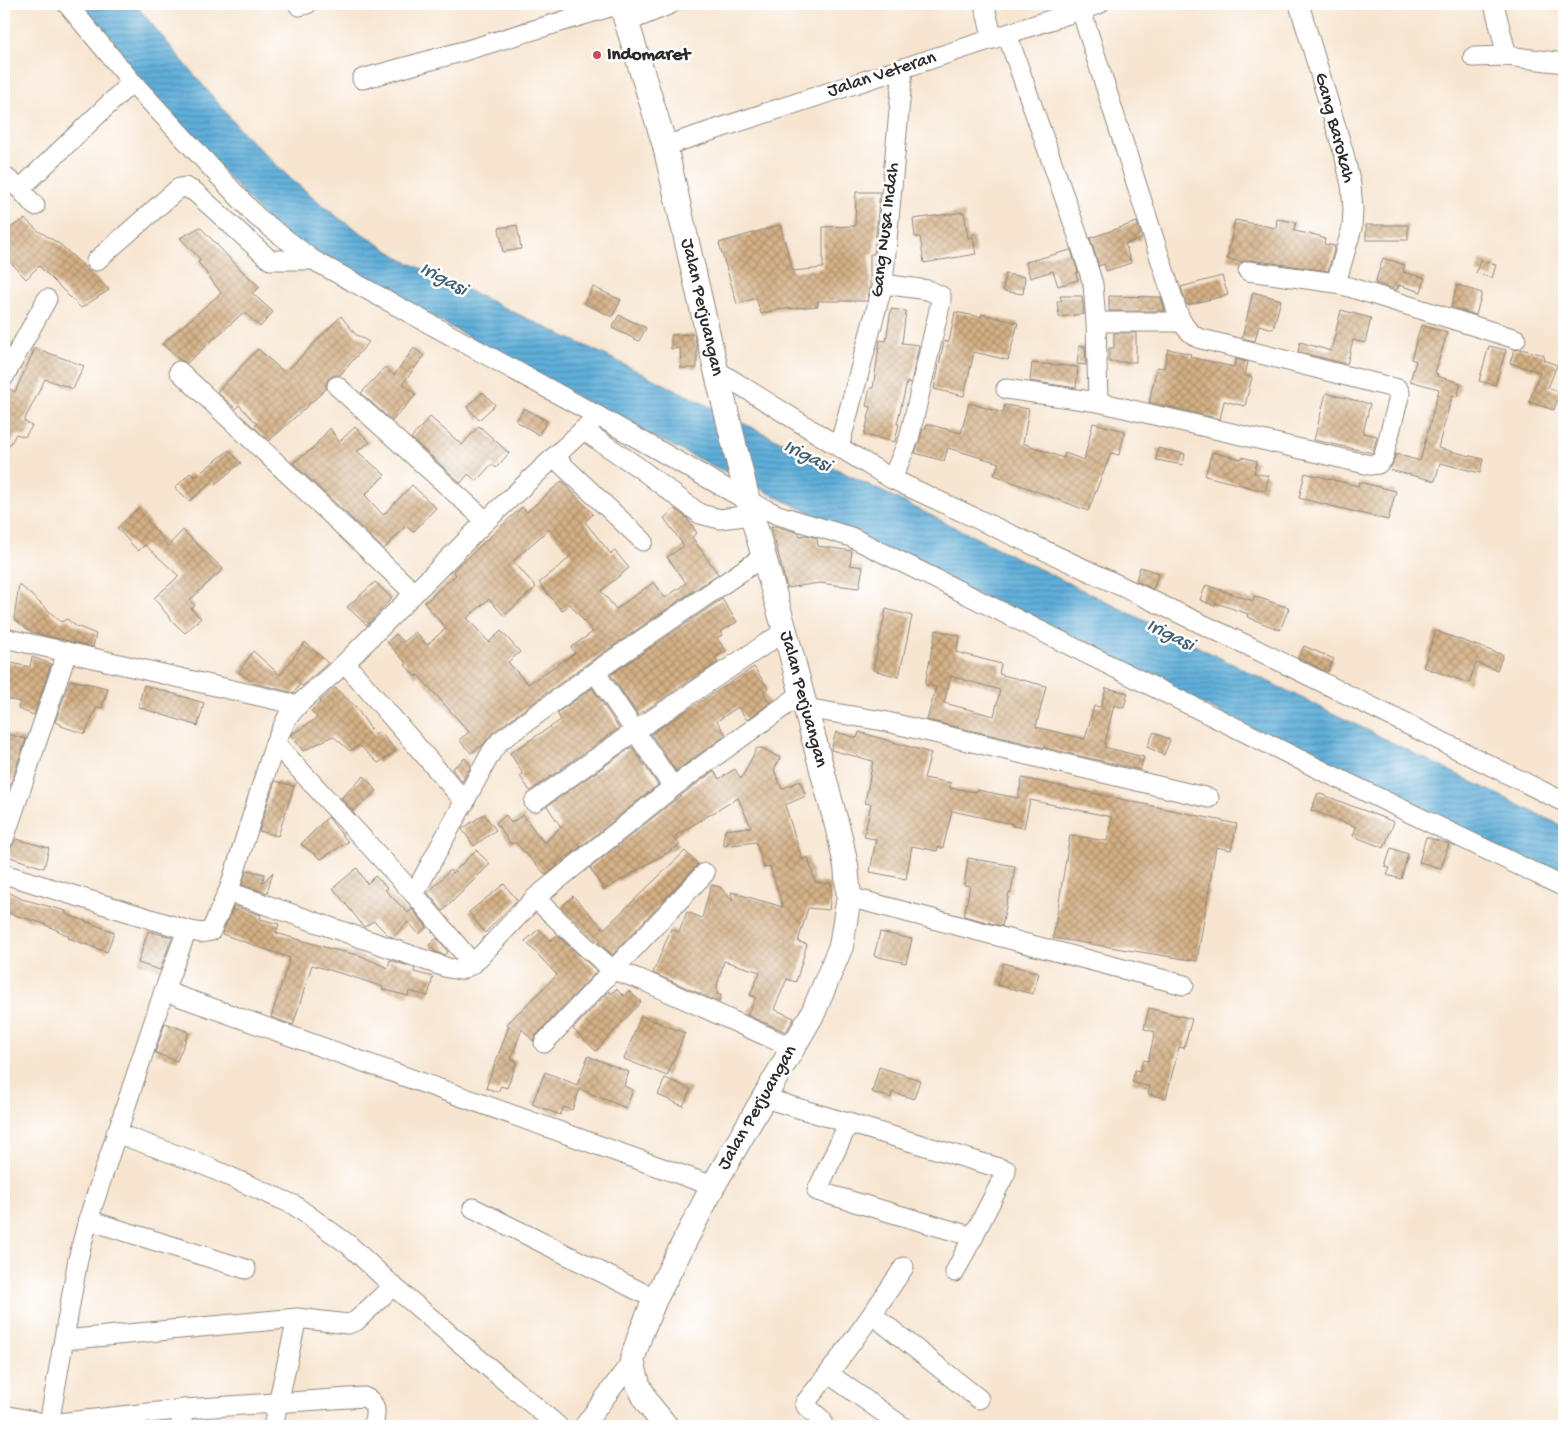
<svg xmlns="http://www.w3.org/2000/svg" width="1568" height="1430" font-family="'Gochi Hand',sans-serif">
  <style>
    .water { fill: url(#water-rules); stroke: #456c82 }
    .building { fill: url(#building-cross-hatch); fill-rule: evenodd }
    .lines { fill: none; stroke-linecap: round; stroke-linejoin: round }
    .minor-casing { stroke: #91887e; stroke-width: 21 }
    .major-casing { stroke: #91887e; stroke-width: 26 }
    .minor { stroke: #fff; stroke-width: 19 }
    .major { stroke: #fff; stroke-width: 24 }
    .poi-dot { fill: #d1495b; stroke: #fff; stroke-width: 2 }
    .labels { text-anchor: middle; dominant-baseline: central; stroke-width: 5; stroke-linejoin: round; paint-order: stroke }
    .poi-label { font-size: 19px; font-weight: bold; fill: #2b2b2b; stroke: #fff; text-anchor: start }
    .street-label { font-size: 19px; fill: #2b2b2b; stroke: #fff }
    .water-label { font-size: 20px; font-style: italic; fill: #405f71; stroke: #fff }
  </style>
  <defs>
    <pattern id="water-rules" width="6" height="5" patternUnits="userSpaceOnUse" patternTransform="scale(1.25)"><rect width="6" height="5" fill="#5faed9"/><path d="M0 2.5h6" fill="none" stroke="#4f8eb0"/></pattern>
    <pattern id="building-cross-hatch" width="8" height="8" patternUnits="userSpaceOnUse" patternTransform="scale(1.25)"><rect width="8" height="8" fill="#d4b085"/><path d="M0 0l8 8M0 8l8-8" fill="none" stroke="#ac8f6d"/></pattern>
  </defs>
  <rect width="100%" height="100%" fill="#fff"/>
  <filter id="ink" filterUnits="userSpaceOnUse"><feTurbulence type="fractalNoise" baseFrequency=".02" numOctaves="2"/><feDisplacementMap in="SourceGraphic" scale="10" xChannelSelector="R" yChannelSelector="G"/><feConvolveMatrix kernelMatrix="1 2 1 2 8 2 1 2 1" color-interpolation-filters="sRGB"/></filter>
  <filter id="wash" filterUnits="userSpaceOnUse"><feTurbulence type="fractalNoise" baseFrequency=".0096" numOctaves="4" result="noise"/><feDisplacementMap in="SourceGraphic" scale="20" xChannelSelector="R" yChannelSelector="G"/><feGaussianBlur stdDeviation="1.12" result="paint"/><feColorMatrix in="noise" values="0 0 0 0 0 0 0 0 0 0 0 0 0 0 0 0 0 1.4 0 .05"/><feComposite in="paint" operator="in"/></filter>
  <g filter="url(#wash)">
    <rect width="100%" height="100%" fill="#f7e5d0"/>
    <polygon class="water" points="74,4 135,4 243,133 292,180 340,219 403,260 609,357 1564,827 1564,880 617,419 276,230"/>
    <g id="blocks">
      <g class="building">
        <polygon points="856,192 880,192 874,254 870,254 870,289 867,301 817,301 818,306 774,310 761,314 756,298 737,304 719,243 780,225 793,271 823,268 823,227 855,226"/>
        <polygon points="964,212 968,238 973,237 976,254 924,263 920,237 915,237 913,219"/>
        <polygon points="25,219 37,230 61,245 109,290 81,308 39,266 26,279 4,255 4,235 13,226"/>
        <polygon points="1277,219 1296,222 1294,231 1320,236 1320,237 1325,239 1324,244 1335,246 1328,271 1250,260 1242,262 1227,259 1235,220 1276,228"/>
        <polygon points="1137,222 1142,239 1125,244 1131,263 1106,271 1104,264 1099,266 1090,238"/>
        <polygon points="517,225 521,249 503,252 499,228"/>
        <rect x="1366" y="225" width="42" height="15"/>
        <polygon points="200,227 241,270 260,287 252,293 273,312 260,327 244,312 187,363 180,360 162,344 221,293 198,262 201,260 180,238"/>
        <polygon points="1071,250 1078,272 1076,273 1078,280 1058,286 1053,271 1030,278 1026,262"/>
        <polygon points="1383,258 1405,265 1403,272 1425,278 1421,292 1399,285 1397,290 1375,283"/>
        <polygon points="1480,260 1496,265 1492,278 1476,273"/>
        <polygon points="1005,274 1025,277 1023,294 1003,291"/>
        <polygon points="1222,276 1228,295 1187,305 1181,287"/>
        <polygon points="1457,285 1482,293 1476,315 1451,307"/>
        <polygon points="593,287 621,300 612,317 584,303"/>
        <polygon points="1253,292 1281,300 1273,329 1259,325 1255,341 1242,338"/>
        <polygon points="1060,296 1082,296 1084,314 1059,317 1057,301 1062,301"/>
        <polygon points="1109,296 1161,297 1165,311 1109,311"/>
        <polygon points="891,309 906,311 902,343 919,345 911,383 907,382 897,424 899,424 895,442 864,435 871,407 866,406 870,388 873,388 880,340 886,341"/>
        <polygon points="1341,310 1371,318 1365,343 1353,340 1347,364 1298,352 1300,342 1331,351"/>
        <polygon points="955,312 981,317 982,314 1018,323 1008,360 974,352 964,396 934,389 944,341 949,342"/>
        <polygon points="619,315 646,328 639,341 612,328"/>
        <polygon points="341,316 355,334 369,342 340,375 334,375 329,378 326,383 326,389 269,441 254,427 257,424 239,405 236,409 217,392 258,349 285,373"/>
        <polygon points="1421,325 1447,333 1435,373 1438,374 1437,376 1461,383 1457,397 1452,395 1438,448 1483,459 1480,473 1440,463 1435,481 1390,470 1396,454 1420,461 1439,389 1410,381 1416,361 1411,359"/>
        <polygon points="1114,333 1136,333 1136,362 1109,362 1109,348 1114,348"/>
        <polygon points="694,334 697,348 697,368 681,368 680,348 671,349 671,335"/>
        <polygon points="1079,346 1085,346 1086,365 1077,364"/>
        <polygon points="1489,346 1506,350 1495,385 1479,381"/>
        <polygon points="35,348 84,366 73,389 45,379 24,421 32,426 25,437 16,434 4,455 4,397 8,388 15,392"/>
        <polygon points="414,348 424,356 403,383 416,395 392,421 361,393 385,367 394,375"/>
        <polygon points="1168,349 1191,354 1190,357 1234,367 1236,359 1248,362 1245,376 1252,377 1245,406 1224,401 1220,419 1149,402 1157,367 1164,368"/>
        <polygon points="1521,349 1544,355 1543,360 1557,365 1548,388 1560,392 1554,410 1529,402 1540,372 1510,363 1514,350"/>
        <polygon points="1032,363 1078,367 1076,388 1030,381"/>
        <polygon points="483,392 495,405 479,420 467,407"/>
        <polygon points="1326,393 1370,404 1363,433 1377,436 1373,453 1314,440"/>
        <polygon points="969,403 1003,413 1005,405 1029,409 1023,443 1063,458 1065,453 1084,460 1093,423 1125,431 1119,455 1111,453 1088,511 994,475 999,463 948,448 944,461 915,453 923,429 925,429 927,424 961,433"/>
        <polygon points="524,408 547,421 539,435 516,421"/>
        <polygon points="430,417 462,445 479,426 509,453 496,468 492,464 476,481 468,474 461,483 411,438"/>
        <polygon points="355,427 370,442 357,451 385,475 365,495 383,515 412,485 436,508 413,532 406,526 384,549 293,463 312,449 330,428 339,442"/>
        <polygon points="1158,448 1185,454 1183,465 1156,460"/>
        <polygon points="229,450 241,463 214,485 212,482 190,501 175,488 190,473 195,477"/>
        <polygon points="1212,452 1241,459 1242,457 1257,461 1254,473 1269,476 1265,491 1205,476"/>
        <polygon points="1305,473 1358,486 1359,482 1396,491 1388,520 1299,498"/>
        <path d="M 562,481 L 593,514 L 585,522 L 611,554 L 615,551 L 629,568 L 601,591 L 616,609 L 654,582 L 665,598 L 686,583 L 667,557 L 684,546 L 664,518 L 675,509 L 687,518 L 697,533 L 692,537 L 718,574 L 588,663 L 493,732 L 483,745 L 471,753 L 459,740 L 469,732 L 418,675 L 416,677 L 405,665 L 407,664 L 387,642 L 396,634 L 404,642 L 415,632 L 427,645 L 446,628 L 424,603 L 456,575 L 453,571 L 522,507 L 527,512 ZM 549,529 L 571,554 L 568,557 L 569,558 L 539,583 L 562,611 L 570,604 L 593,632 L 571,647 L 575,653 L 528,684 L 508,662 L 520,652 L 501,631 L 489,642 L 467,618 L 489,599 L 504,616 L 536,587 L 513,561 Z"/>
        <polygon points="138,508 168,546 183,530 223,569 190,600 195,606 191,609 201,618 185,633 174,623 154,598 179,576 145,545 138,551 117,528"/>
        <polygon points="771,526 775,526 799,533 799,536 805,535 817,538 818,546 852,551 850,565 863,567 859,588 819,583 787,588"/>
        <polygon points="1140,567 1159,573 1153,589 1136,581"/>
        <polygon points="375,582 392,598 367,625 347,607"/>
        <polygon points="19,584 61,622 67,619 76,626 96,634 93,647 31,632 14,619"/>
        <polygon points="1206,585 1253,601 1254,596 1289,608 1280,630 1247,617 1248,614 1216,603 1215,606 1200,600"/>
        <polygon points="722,599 737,622 720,632 722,635 717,638 726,651 715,658 718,662 638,715 611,675"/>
        <polygon points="886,609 912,616 899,677 873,670"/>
        <path d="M 936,630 L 960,636 L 956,652 L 1001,664 L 999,674 L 1046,686 L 1036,727 L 1085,739 L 1094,706 L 1101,707 L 1106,688 L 1128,693 L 1124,708 L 1114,705 L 1104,747 L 1144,757 L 1140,770 L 927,720 L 936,687 L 925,684 ZM 951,676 L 1000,690 L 994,716 L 944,703 Z"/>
        <polygon points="1436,631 1503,655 1497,670 1476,663 1469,683 1423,667"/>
        <polygon points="305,642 328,663 302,686 300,684 294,693 254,683 239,672 253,651 280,675"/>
        <polygon points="1304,646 1334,659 1327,672 1298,658"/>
        <polygon points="32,657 51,664 34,715 18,709 20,702 4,698 4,683 7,662 30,667"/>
        <polygon points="754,667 768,688 763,692 770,703 747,720 738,707 717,721 726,735 676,771 651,734"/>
        <polygon points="70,680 108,688 102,708 97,707 85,734 61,726 61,724 55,722"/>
        <polygon points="144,685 204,703 198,726 138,707"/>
        <polygon points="335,688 355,706 375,735 380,732 396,751 378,763 359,745 350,751 333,736 303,751 291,735 317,718 311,711 320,703 319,702"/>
        <polygon points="592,688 619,728 530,791 520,776 523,774 510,753 561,720 557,713"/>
        <polygon points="836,732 857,738 859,732 931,753 924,778 951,783 950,788 976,792 977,790 1018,798 1022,778 1237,824 1231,850 1216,847 1197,961 1053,938 1070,835 1107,841 1112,817 1030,800 1024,828 1012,826 1013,824 952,811 943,848 938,847 937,851 912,846 906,879 870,872 876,839 864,837 871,804 865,803 873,761 831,750"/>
        <polygon points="1154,732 1170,740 1164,755 1147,747"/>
        <polygon points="4,733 26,739 4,803"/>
        <polygon points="632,747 658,785 574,852 556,864 558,865 546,875 515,842 511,844 496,823 506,815 511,823 523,815 544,843 561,827 547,806"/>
        <polygon points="757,748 762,748 780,758 774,770 782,789 800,781 806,796 785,805 802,859 808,857 815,882 832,884 829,910 808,908 798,942 807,944 796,982 787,979 774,1009 794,1018 786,1032 747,1015 756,997 750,995 760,972 724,961 717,986 717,994 721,995 719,1002 653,973 671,929 679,932 687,912 702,918 711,885 720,887 733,901 731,892 783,907 770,866 764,868 756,842 724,846 723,839 725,830 751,827 738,798 676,835 677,836 673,838 680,845 604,890 590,868 680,796 714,771 719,779 735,769 741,779"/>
        <polygon points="465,758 471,766 462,782 452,769"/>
        <polygon points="364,776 377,791 353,811 341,798"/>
        <polygon points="275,781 294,786 278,836 259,831"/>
        <polygon points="1318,793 1394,822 1384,848 1353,836 1356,827 1311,810"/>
        <polygon points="484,814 496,830 474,846 462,829"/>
        <polygon points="328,817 348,842 321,859 301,844"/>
        <polygon points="1426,837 1449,844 1441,868 1419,862"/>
        <polygon points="16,839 49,848 44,868 4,855 4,850 12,847"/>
        <polygon points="1391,848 1408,854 1401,879 1387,875 1390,868 1385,867"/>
        <polygon points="476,850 490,864 443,911 428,893 450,870 453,873"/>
        <polygon points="685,851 698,864 612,955 561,907 573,896 604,929"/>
        <polygon points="968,858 1015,866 1011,893 1009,892 1002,926 964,916 970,886 964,885"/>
        <polygon points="357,868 367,884 375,876 388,888 385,890 408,913 412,909 427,927 419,934 408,922 393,937 389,936 374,921 364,927 333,888"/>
        <polygon points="247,870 265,874 262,883 273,872 267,893 242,885"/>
        <polygon points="504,884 517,900 485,933 469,912"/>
        <polygon points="4,890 22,899 66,911 66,914 114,932 107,952 68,938 69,936 42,923 4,912"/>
        <polygon points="234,906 261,915 260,919 279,924 276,933 331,949 359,955 388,968 390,960 415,968 414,972 433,977 428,996 409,991 408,996 382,989 383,987 353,977 312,965 293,1025 271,1017 290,958 222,934"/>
        <polygon points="539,929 550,941 557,935 597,971 536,1035 533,1041 522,1029 511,1059 517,1061 507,1088 501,1086 498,1092 486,1088 509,1026 507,1024 557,975 525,941"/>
        <polygon points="148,931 172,937 160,970 138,963"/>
        <polygon points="880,932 912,939 906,963 874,956"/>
        <polygon points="437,938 448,952 444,955 435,952 429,945"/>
        <polygon points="1003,963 1039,973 1033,994 997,985"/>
        <polygon points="616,989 624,996 629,991 641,1002 596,1051 573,1029 609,991 611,994"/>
        <polygon points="1149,1008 1192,1019 1184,1048 1179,1047 1166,1098 1148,1094 1150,1087 1132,1082 1135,1070 1140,1071 1143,1060 1148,1061 1155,1032 1144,1029"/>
        <polygon points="641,1016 685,1033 667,1076 624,1059"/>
        <polygon points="165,1023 189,1032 177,1061 155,1053"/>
        <polygon points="588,1056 629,1072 624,1086 633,1090 626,1108 580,1089 572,1110 564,1107 560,1115 532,1104 545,1072 577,1085"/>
        <polygon points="879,1067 920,1080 914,1099 892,1092 891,1098 872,1092"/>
        <polygon points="665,1078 691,1089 683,1106 658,1095"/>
      </g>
    </g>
  </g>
  <g filter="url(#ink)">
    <use href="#blocks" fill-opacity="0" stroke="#91887e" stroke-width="1"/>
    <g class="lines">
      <g class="minor-casing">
        <g id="minor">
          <polyline points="67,4 132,82 257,217 313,260 598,416 748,501 778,515 851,537 1327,773 1564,887"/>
          <polyline points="984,4 993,39"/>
          <polyline points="1299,4 1344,154 1351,185 1353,209 1352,228 1336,283"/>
          <polyline points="1494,4 1507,56"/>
          <polyline points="299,6 307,4"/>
          <polyline points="627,22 671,4"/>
          <polyline points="1007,34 1078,236 1093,284 1096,322 1098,402"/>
          <polyline points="1473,57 1507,56 1564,63"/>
          <polyline points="362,79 464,51 620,4"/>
          <polyline points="665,146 1099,4"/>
          <polyline points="4,176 20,189 132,82"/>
          <polyline points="20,189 35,206"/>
          <polyline points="96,261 179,188 185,187 195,192 270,260 313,260"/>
          <polyline points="1248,271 1336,283 1516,339"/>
          <polyline points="883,284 928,290 941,296 941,301 909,439 892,479"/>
          <polyline points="1096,322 1181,322"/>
          <polyline points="716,370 839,447 892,479 1249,646 1564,802"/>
          <polyline points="179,371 414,593"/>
          <polyline points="4,377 47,299"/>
          <polyline points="337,386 486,521"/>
          <path d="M 1006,389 L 1098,402 L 1370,465 L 1378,464 L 1383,459 L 1400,393 L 1398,389 L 1394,388 L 1198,338 C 1185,330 1181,322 1176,308 L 1081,10"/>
          <polyline points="583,430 638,467 700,514 720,519 752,515"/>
          <polyline points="839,447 883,284 903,68"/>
          <polyline points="554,457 643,541"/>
          <polyline points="4,638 67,652 4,839"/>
          <polyline points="67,652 298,705"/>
          <polyline points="345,663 465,802"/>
          <polyline points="595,672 673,787"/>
          <polyline points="805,708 883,721 1209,798"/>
          <polyline points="275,743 414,894 492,751 500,741 595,672 764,556"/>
          <polyline points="534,802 635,731 785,631"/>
          <polyline points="4,874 187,930 201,933 211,931 230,887 275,743 287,718 298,705 345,663 486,521 598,416"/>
          <polyline points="229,892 448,968 460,970 473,964"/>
          <polyline points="414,894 473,964 535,898 673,787 801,694"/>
          <polyline points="849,897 1184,985"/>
          <polyline points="535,898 586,947 613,970 642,980 793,1048"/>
          <polyline points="164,991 713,1186"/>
          <polyline points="544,1043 705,873"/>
          <polyline points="764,1098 1006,1170 1006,1172 955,1272"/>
          <polyline points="849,1122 817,1191 974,1237"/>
          <polyline points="116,1133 199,1163 294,1205 349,1245 393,1286 558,1426"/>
          <polyline points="473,1208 655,1299"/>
          <polyline points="88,1220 246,1269"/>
          <polyline points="873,1315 979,1399"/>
          <polyline points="64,1340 297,1318 348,1324 356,1321 393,1286"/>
          <polyline points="829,1374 902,1426"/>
          <path d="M 4,1415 L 49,1424 L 185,1409 L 364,1397 C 378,1403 376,1413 373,1426"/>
          <polyline points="49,1424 78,1259 88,1220 164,991 187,930"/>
          <polyline points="180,1426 185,1409"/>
          <polyline points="273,1426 297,1318"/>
          <polyline points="584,1426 632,1361"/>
          <path d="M 818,1426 L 822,1420 L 806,1406 L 805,1403 C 841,1359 873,1314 904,1267"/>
        </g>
      </g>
      <g class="major-casing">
        <g id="major">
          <path id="s1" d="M 621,4 L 665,146 L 717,374 L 748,501 L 785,631 L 840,837 L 846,866 L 849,897 L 841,946 L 813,1013 L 713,1186 L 655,1299 L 640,1335 L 632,1361 L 638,1384 L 648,1404 L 666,1426"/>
        </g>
      </g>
      <use href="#minor" class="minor"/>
      <use href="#major" class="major"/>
    </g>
  </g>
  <circle class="poi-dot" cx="597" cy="55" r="5"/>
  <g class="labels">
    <g class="poi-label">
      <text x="607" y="55">Indomaret</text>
    </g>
    <g class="street-label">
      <text transform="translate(882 75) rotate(-18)">Jalan Veteran</text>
      <text transform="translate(1334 128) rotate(75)">Gang Barokah</text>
      <text transform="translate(886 230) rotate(-83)">Gang Nusa Indah</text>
      <text stroke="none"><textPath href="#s1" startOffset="314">Jalan Perjuangan</textPath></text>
      <text stroke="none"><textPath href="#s1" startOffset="719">Jalan Perjuangan</textPath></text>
      <text transform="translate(758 1108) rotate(-60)">Jalan Perjuangan</text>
    </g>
    <g class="water-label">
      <text transform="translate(443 280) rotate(28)">Irigasi</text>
      <text transform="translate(807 457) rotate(26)">Irigasi</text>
      <text transform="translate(1170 636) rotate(26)">Irigasi</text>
    </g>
  </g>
  <rect width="1568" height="1430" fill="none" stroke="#fff" stroke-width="20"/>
</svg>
